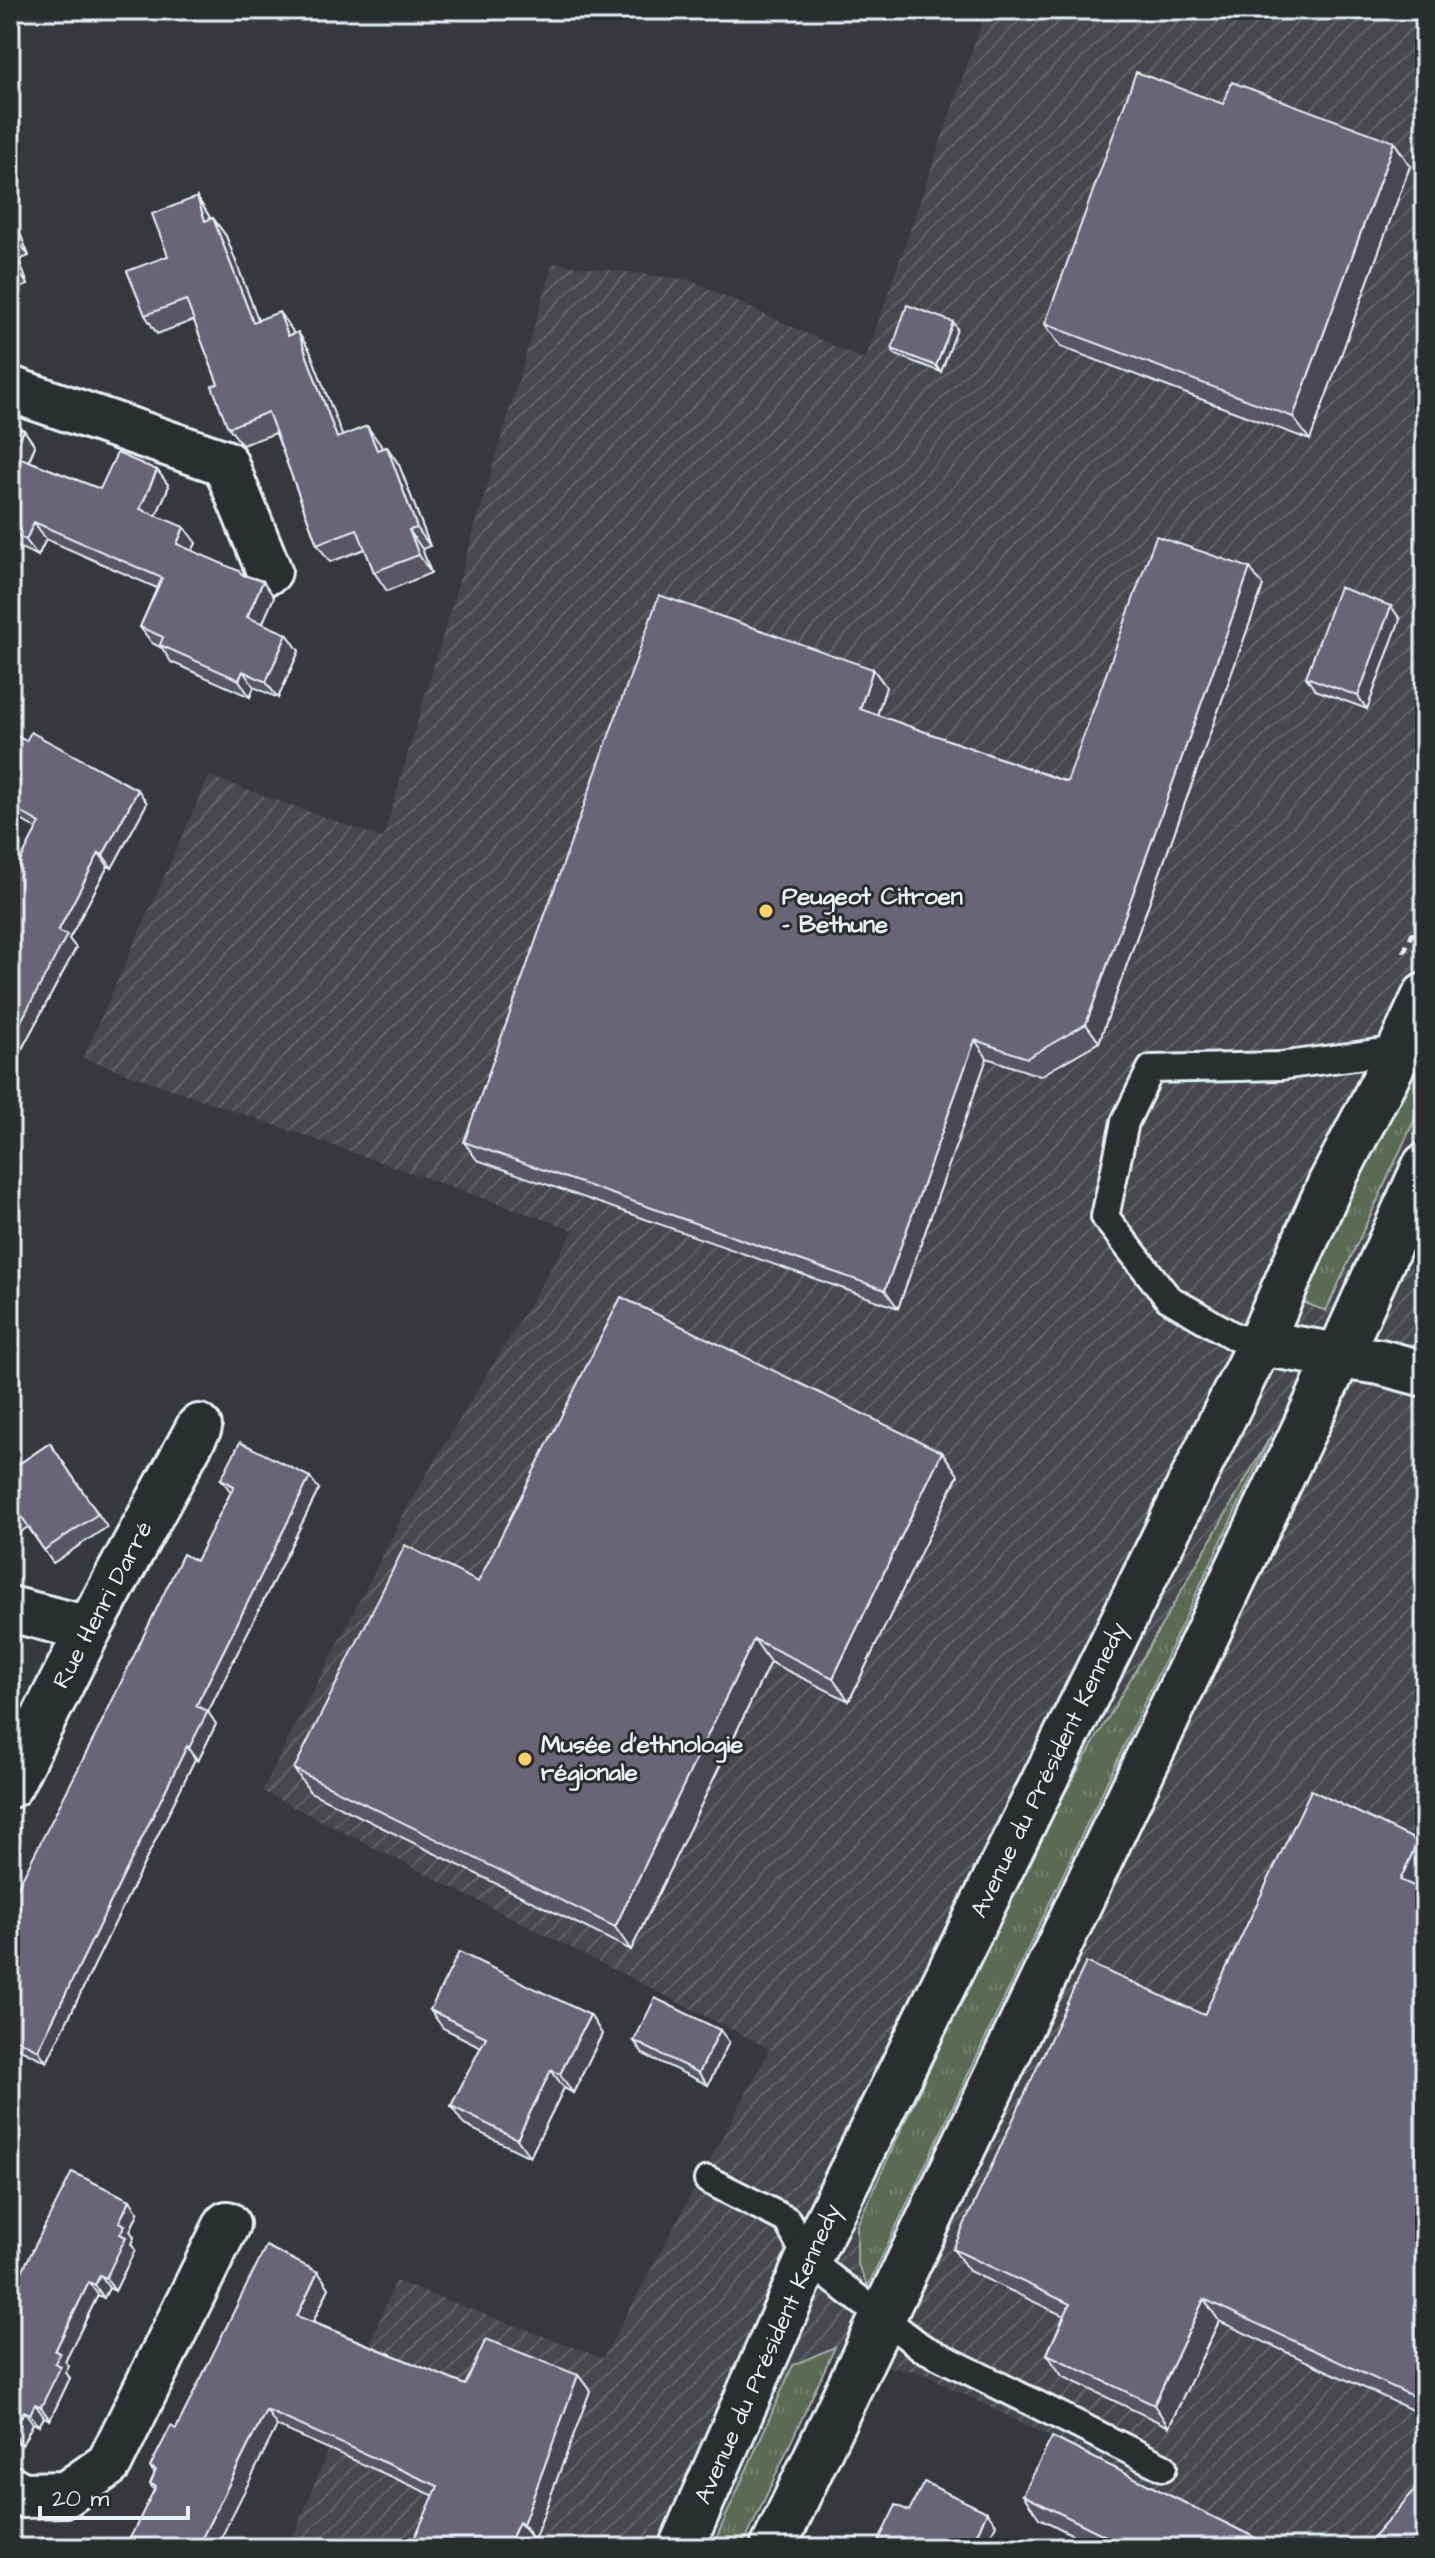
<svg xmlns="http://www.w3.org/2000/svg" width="1435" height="2558" font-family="'Architects Daughter',sans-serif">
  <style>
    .industrial { fill: url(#industrial-furrows) }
    .grass { fill: url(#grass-tufts); stroke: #a1aea6; stroke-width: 2 }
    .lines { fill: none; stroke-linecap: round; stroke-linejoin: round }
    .service-casing { stroke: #e8f1f8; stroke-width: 32 }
    .minor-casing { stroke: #e8f1f8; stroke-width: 50 }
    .secondary-casing { stroke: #e8f1f8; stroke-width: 50 }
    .path { stroke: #e8f1f8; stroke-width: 5; stroke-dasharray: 8 6; stroke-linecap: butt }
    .service { stroke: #2a2d2e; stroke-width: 26 }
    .minor { stroke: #2a2d2e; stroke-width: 44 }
    .secondary { stroke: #2a2d2e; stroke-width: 44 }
    .wall { fill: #5a5766; stroke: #e8f1f8; stroke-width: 2 }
    .shaded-wall { fill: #4a4753; stroke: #e8f1f8; stroke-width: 2 }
    .building { fill: #696577; stroke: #e8f1f8; stroke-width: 2 }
    .poi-dot { fill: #ffd166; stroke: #2a2d2e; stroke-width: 3 }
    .labels { text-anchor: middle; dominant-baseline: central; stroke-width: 6; stroke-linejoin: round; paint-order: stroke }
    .poi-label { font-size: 24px; font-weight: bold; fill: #e8f1f8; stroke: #2a2d2e; text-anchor: start }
    .street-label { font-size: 24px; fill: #e8f1f8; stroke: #2a2d2e }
  </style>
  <defs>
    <pattern id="industrial-furrows" width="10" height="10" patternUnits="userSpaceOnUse" patternTransform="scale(2)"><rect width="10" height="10" fill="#46464e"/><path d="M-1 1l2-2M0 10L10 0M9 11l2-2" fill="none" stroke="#616168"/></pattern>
    <pattern id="grass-tufts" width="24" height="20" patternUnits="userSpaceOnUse" patternTransform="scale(2)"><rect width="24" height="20" fill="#5a6b54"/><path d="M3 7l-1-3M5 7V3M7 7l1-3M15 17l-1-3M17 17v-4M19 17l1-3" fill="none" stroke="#72816d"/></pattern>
  </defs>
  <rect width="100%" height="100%" fill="#37383d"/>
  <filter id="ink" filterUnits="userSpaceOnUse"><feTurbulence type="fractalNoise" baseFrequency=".0125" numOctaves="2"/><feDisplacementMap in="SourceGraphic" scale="16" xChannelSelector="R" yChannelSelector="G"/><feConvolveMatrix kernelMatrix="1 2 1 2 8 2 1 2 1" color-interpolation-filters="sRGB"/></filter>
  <g filter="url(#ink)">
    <polygon class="industrial" points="986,10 1425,10 1425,2548 1099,2548 1072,2448 919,2372 825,2357 729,2548 289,2548 395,2281 603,2358 770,2049 262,1791 411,1500 574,1230 83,1058 209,776 383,838 553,263 690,280 865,360"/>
    <g class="grass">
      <polygon points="1425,1025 1425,1097 1326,1311 1305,1303 1307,1277"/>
      <polygon points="1273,1432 868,2286 857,2263 857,2225 1029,1855"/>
      <polygon points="835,2347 742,2548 712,2548 793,2365"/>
    </g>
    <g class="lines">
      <g class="service-casing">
        <g id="service">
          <polyline points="1260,1343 1235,1337 1168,1298 1105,1217 1125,1122 1151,1069 1280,1066 1400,1050"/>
          <polyline points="708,2180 787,2220 808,2260 921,2347 1163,2467"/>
        </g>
      </g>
      <g class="minor-casing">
        <g id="minor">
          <polyline points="10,389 225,463 269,571"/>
          <polyline points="1339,1356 1380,1362 1425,1374"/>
          <polyline points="10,1609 89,1629"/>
          <polyline points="10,1785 89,1629 199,1427"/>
          <polyline points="10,2488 22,2495 66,2494 109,2464 227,2224"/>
        </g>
      </g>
      <g class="secondary-casing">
        <g id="secondary">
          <polyline points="1260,1343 1339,1356"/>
          <polyline points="681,2548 808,2260 1260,1343 1330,1185 1400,1050 1425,996"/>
          <polyline points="773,2548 1339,1356 1425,1166"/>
        </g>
      </g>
      <polyline class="path" points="1404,952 1425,906"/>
      <use href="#service" class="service"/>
      <use href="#minor" class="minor"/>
      <use href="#secondary" class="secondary"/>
    </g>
    <g class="wall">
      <polygon points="1223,104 1394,142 1410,166 1310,440 1061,347 1045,324"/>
      <polygon points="197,197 211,219 213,218 226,236 258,320 292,330 293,334 310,351 342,436 380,444 382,448 387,447 399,465 430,546 422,549 431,573 387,591 374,572 365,549 330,562 317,544 276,433 242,445 227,425 218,384 194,320 157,334 145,315 168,256"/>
      <polygon points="10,208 29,256 19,260 28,285 10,292"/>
      <polygon points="957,329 941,372 896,355 892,349"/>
      <polygon points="10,424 24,430 35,446 29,461 100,489 157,470 169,486 156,516 196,543 192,551 243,575 263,581 274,597 262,624 287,634 299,651 278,698 254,687 250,697 171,662 162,648 152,643 140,627 157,588 46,539 38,556 14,545 10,555"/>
      <polygon points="1263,586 1099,1042 1040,1076 987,1058 898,1308 477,1160 464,1142 873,669 886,687 877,715 1067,782"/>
      <polygon points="1400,619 1367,709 1315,690 1306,677"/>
      <polygon points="10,732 26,741 138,790 147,803 112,868 108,866 69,939 76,948 18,1056 10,1051 10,881 37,829 10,814"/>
      <polygon points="50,1443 107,1527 53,1563 28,1527 18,1534 10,1524 10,1470"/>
      <polygon points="942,1452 958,1475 849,1701 770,1662 631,1950 310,1792 294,1769 478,1582"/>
      <polygon points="221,1479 319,1489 208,1712 216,1724 198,1761 195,1759 47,2062 10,2044 10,1902 196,1561 231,1492"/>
      <polygon points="1421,1890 1425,1891 1425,2416 1219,2321 1169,2427 1062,2376 1047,2354 1064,2316 969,2271 953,2249 1204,2015"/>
      <polygon points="430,2010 590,2015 602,2034 573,2093 564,2088 530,2157 464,2125 451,2106 481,2047 443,2028"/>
      <polygon points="634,2041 729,2042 708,2085 643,2054"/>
      <polygon points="138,2213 130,2231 134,2237 131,2244 135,2250 115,2291 109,2288 104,2298 98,2295 65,2362 69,2366 65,2372 70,2378 50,2420 44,2417 39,2426 33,2423 22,2445 10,2439 10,2295"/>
      <polygon points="318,2272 329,2288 313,2322 465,2385 578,2375 590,2391 534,2540 277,2426 154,2490 150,2484 155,2474 150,2467 176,2429"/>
      <polygon points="1023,2495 1276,2548 1099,2548 1039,2518"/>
    </g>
    <g class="shaded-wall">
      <polygon points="1394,142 1410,166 1310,440 1293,417"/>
      <polygon points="197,197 209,216 218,239 205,221"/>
      <polygon points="10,208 29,256 19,242 10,218"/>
      <polygon points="213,218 226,236 266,340 253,322"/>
      <polygon points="10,247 19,260 28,285 18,271"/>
      <polygon points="279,312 292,330 301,354 288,336"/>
      <polygon points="953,322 957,329 941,372 936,366"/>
      <polygon points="298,332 310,351 350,456 337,438"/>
      <polygon points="367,426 380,444 389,468 377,450"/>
      <polygon points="24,430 35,446 24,471 13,455"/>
      <polygon points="387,447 399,465 430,546 417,528"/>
      <polygon points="157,470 169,486 152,525 140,509"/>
      <polygon points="34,522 46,539 38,556 26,540"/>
      <polygon points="184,527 196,543 188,560 177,544"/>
      <polygon points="409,530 422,549 431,573 419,555"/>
      <polygon points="10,539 14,545 10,555"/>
      <polygon points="1250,568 1263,586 1099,1042 1086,1024"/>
      <polygon points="263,581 274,597 258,634 247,617"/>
      <polygon points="1391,606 1400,619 1367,709 1358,696"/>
      <polygon points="287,634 299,651 278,698 266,682"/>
      <polygon points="873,669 886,687 873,727 860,709"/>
      <polygon points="243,671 254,687 250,697 239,680"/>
      <polygon points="138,790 147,803 112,868 103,855"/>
      <polygon points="99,853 108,866 69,939 76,948 18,1056 10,1044 10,1042 58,931"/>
      <polygon points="975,1040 987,1058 898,1308 885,1290"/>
      <polygon points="942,1452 958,1475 849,1701 833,1678"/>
      <polygon points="310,1477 319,1489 208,1712 216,1724 198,1761 189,1748 196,1706"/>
      <polygon points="754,1639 770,1662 631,1950 615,1927"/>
      <polygon points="187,1746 195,1759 47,2062 38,2050"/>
      <polygon points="1418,1841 1425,1851 1425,1882 1416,1902 1400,1880"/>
      <polygon points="590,2015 602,2034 573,2093 560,2074"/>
      <polygon points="720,2030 729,2042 708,2085 699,2073"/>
      <polygon points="551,2070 564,2088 530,2157 517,2139"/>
      <polygon points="130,2200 138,2213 130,2231 134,2237 131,2244 135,2250 115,2291 106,2278 120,2234 119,2222"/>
      <polygon points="318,2272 329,2288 308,2332 297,2316"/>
      <polygon points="100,2275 109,2288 104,2298 95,2285"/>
      <polygon points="89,2282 98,2295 65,2361 69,2366 65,2372 70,2378 50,2420 41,2407 55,2363 55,2351"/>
      <polygon points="1204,2299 1219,2321 1169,2427 1154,2405"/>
      <polygon points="578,2375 590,2391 534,2540 523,2524"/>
      <polygon points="35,2404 44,2417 39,2426 30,2414"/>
      <polygon points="266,2410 277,2426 216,2548 197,2548"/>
      <polygon points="24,2411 33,2423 22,2445 13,2433"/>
      <polygon points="987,2512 996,2524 984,2548 970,2548"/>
      <polygon points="519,2522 531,2538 526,2548 507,2548"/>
    </g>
    <g class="building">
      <polygon points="1136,72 1223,104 1232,82 1394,142 1293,417 1045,324"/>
      <polygon points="197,197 205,221 213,218 253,322 279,312 288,336 298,332 337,438 367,426 377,450 387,447 417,528 409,530 419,555 374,572 357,529 317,544 268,412 230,427 227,425 212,386 218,384 186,300 145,315 127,271 168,256 152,214"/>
      <polygon points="10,218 19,242 10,246"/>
      <polygon points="10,248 18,271 10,274"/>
      <polygon points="907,305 953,322 936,366 892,349"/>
      <polygon points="10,424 24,430 13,455 100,489 117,453 157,470 140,509 184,527 177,544 239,571 243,575 263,581 247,617 287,634 266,682 243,671 239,680 160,645 163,637 140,627 162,578 34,522 26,540 10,532"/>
      <polygon points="1156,536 1250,568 1086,1024 1027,1058 975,1040 885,1290 464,1142 659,595 873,669 860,709 1067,782"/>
      <polygon points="1339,587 1391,606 1358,696 1306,677"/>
      <polygon points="10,732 26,741 31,732 138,790 103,855 99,853 58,931 67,935 10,1042 10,881 40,823 10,806"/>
      <polygon points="621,1297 942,1452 833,1678 754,1639 615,1927 294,1769 405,1545 478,1582"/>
      <polygon points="240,1442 310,1477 196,1706 208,1711 189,1748 187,1746 38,2050 10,2036 10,1902 99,1728 183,1554 196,1561 234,1486 221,1479"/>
      <polygon points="50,1443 98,1514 44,1550 20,1514 10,1521 10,1470"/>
      <polygon points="1311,1790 1418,1841 1400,1880 1425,1891 1425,2396 1423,2401 1204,2299 1154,2405 1047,2354 1070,2304 953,2249 1086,1962 1204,2015"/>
      <polygon points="459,1952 590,2015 560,2074 551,2070 517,2139 451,2106 486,2037 430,2010"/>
      <polygon points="655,1998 720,2030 699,2073 634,2041"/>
      <polygon points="72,2172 130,2200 119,2222 125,2225 120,2234 126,2237 106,2278 100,2275 95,2285 89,2282 55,2351 60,2353 55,2363 61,2366 41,2407 35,2404 30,2414 24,2411 13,2433 10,2431 10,2295"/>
      <polygon points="266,2246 318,2272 297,2316 465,2385 486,2339 578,2375 523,2524 519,2522 507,2548 410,2548 438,2486 266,2410 197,2548 125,2548 156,2486 150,2484 156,2470 150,2467 171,2426 176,2429"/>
      <polygon points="1052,2437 1276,2548 1130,2548 1023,2495"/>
      <polygon points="1425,2478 1425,2548 1364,2548"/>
      <polygon points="924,2482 987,2512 970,2548 875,2548 896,2505 909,2511"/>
    </g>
  </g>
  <g class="poi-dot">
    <circle cx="766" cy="911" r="8"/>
    <circle cx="525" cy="1759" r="8"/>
  </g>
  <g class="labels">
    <g class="poi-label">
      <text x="782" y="897">Peugeot Citroen<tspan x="782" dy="28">- Bethune</tspan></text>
      <text x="541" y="1745">Musée d'ethnologie<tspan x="541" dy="28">régionale</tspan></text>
    </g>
    <g class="street-label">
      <text transform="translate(103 1605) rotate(-62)">Rue Henri Darré</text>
      <text transform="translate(1049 1770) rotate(-64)">Avenue du Président Kennedy</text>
      <text transform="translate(768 2354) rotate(-66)">Avenue du Président Kennedy</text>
    </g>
  </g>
  <rect width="1435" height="2558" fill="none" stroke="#2a2d2e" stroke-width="40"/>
  <rect x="20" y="20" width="1395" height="2518" fill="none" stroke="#e8f1f8" stroke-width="3" filter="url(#ink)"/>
  <path d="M40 2506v12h148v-12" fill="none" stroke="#e8f1f8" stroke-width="4"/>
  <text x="52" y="2506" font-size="24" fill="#e8f1f8" stroke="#2a2d2e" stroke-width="6" paint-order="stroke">20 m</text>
</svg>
